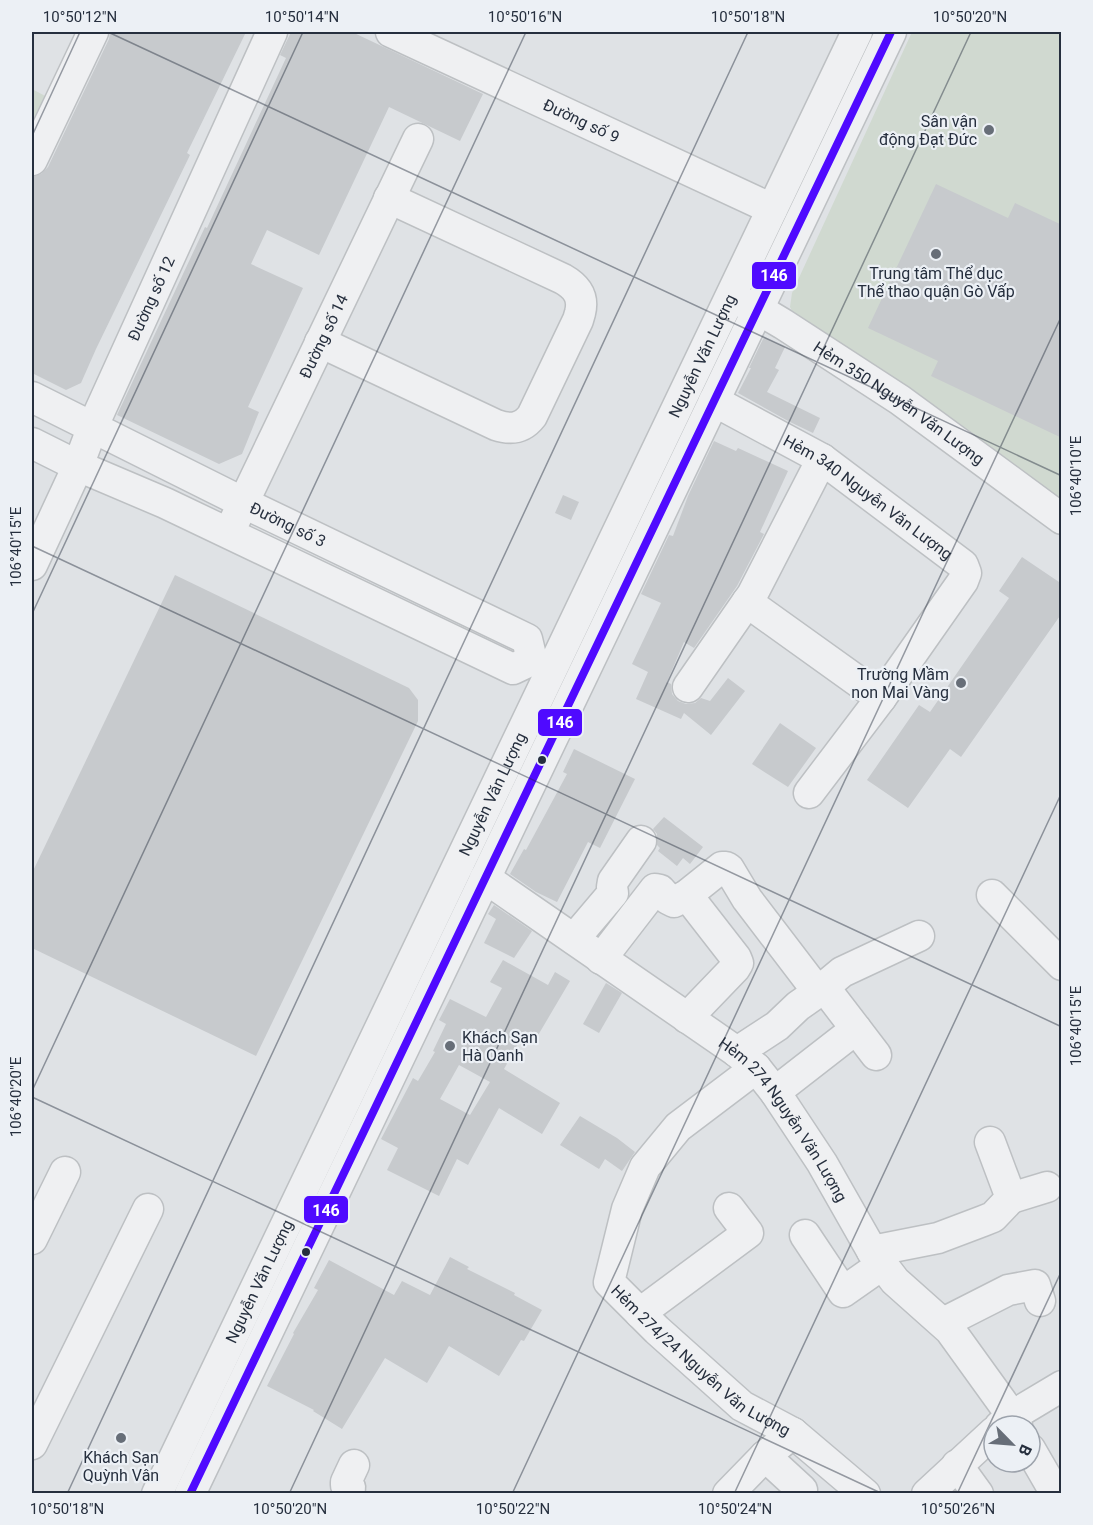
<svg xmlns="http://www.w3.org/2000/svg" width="1093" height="1525" font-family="Roboto,sans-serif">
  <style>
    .green { fill: #d0d9d0 }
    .building { fill: #c7cacd; fill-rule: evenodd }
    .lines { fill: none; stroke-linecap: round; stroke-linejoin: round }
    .minor-casing { stroke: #bdc0c3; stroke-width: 33 }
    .minor { stroke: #eff0f2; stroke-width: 30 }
    .bus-1-casing { stroke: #ecf0f5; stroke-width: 12 }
    .bus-1 { stroke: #4f0aff; stroke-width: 8 }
    .ticks { fill: none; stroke: #262f3e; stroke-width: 1.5; stroke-opacity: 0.45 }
    .poi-dot { fill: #676e78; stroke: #ecf0f5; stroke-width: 2 }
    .bus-dot { fill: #262f3e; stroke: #ecf0f5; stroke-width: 2 }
    .labels { text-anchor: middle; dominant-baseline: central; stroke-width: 4.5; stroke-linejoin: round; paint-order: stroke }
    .street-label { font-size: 16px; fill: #262f3e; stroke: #ecf0f5 }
    .poi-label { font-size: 16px; fill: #262f3e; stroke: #ecf0f5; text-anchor: end }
    .line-badge { stroke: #ecf0f5; stroke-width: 2 }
    .badge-label { font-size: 16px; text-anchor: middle; font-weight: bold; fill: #fff }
    .neatline { fill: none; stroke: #262f3e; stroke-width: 2 }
    .ticks-label { font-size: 15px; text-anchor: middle; fill: #262f3e }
  </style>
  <rect width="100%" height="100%" fill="#dfe2e5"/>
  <g class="green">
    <polygon points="912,32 1061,32 1061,502 796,318 790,307 792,293"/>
    <polygon points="32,89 49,98 32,133"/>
  </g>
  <g class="building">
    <polygon points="110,32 246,32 187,153 190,155 96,349 81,383 66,390 32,373 32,177 41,174 48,167 109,39"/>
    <polygon points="291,32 352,32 483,94 460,141 389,107 319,255 267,230 251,264 303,288 248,407 259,412 242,454 219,464 117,415 205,227 207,228 286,58 280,55"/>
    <polygon points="936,184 1008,218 1015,203 1062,225 1062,438 931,376 938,361 868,328"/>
    <polygon points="764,337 785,347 775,368 779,370 767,392 820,418 813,433 790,422 738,393 751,368 749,368"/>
    <polygon points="714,441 736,451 738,448 788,471 760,532 764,534 737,586 694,648 684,642 667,682 671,684 672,694 678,701 686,704 695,703 701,698 710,701 728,678 745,691 711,735 684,713 681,719 636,699 648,672 632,664 661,603 641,594 669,535 673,536 688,496"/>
    <polygon points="563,495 579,502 571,520 555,513"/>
    <polygon points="1022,557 1062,584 1062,613 961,757 950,749 908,808 867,780 919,705 930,712 1009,598 999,591"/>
    <polygon points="175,575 409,688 418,700 418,721 256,1056 32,948 32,873"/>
    <polygon points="780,723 816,748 788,787 752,764"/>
    <polygon points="574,749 635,779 600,848 588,842 557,902 536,892 510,874 524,849 526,850 567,774 563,772"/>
    <polygon points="664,817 703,847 690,864 683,858 677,866 658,851 660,848 657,845 657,834 653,829"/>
    <polygon points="494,905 532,931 514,958 484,943 496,919 488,914"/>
    <path d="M 503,960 L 548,985 L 555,972 L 570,981 L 537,1037 L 525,1031 L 504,1069 L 560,1103 L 542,1134 L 499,1108 L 468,1165 L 457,1159 L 439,1196 L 387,1170 L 398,1148 L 381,1139 L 413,1078 L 418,1081 L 435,1052 L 433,1051 L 446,1024 L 439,1020 L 450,999 L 486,1017 L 502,988 L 490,982 ZM 459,1065 L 490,1082 L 470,1115 L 440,1099 Z"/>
    <polygon points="606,983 622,993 599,1033 583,1024"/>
    <polygon points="580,1116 617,1138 635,1152 622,1171 605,1159 599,1169 560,1145"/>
    <polygon points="450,1257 469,1267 467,1269 515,1293 514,1295 542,1310 524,1341 521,1340 499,1376 449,1346 427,1383 385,1358 342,1429 313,1411 314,1410 267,1386 294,1334 293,1333 318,1290 314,1288 329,1260 394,1295 402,1281 430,1295"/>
  </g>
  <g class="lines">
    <g class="minor-casing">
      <g id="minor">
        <path id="s1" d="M 391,32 L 772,209"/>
        <polyline points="32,160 93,32"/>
        <path id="s2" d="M 739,301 L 758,309 L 783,324 L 900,400 L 1062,519"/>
        <path d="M 320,342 L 496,425 C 511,430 522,429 532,416 L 578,320 L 580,313 C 584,297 577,287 563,279 L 389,198"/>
        <path id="s3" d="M 32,397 L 244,503 L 527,639 L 532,660"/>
        <path id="s4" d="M 714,401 L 822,459 L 963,565 L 966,573 L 963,581 L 881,698 L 809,793"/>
        <polyline points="32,443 78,466 165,503 513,669 532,660"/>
        <polyline points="822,459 752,595 747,602 881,698"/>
        <path id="s5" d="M 235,520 L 418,139"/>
        <path id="s6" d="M 32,565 L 78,466 L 93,426 L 272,32"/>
        <polyline points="688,687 747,602"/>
        <path id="s7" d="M 485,878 L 737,1052 L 756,1068 L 775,1092 L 822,1163 L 872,1251 L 895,1281 L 950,1330 L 1012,1416 L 1017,1426"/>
        <polyline points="992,895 1062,965"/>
        <polyline points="574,939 613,893 612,887 613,881 641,841"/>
        <polyline points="601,959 655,889 660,890 668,899 674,902 687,895 722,867 726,867 729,869 747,899 818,992"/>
        <polyline points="824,987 876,1055"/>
        <polyline points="687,1018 735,968 738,963 736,958 687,895"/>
        <polyline points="737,1052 777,1026 798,1006 818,992 842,972 919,936"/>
        <path id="s8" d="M 756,1068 L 678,1127 L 645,1167 L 627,1209 L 609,1282 L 657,1330 L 742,1406 L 793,1433 L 865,1494"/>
        <polyline points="775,1092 856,1029"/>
        <polyline points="1011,1198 1047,1187"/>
        <polyline points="805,1235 843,1292 883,1264"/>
        <polyline points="32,1239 65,1172"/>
        <polyline points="872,1251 938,1238 983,1221 993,1217 1011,1198 990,1142"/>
        <polyline points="640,1313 748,1233 729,1208"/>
        <polyline points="943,1323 1008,1290 1035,1285 1040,1301"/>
        <polyline points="1000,1426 1012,1416 1062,1386"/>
        <polyline points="32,1444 148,1209"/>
        <polyline points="1030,1449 1056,1494"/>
        <polyline points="765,1456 802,1490 800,1494"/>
        <polyline points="957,1465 978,1494"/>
        <path id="s9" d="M 157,1494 L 857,32"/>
        <polyline points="190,1494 891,32"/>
        <polyline points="349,1494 350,1488 346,1485 346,1482 354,1465"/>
        <polyline points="728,1494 765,1456 793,1433"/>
        <polyline points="927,1494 994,1432"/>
      </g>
    </g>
    <use href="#minor" class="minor"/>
    <g class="bus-1-casing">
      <polyline id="bus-1" points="190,1494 891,32"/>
    </g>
    <use href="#bus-1" class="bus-1"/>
  </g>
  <path class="ticks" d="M 108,32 L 1062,476M 32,136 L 80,32M 32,546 L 1062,1027M 32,614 L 303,32M 32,1091 L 526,32M 32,1097 L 883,1494M 67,1494 L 748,32M 289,1494 L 971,32M 512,1494 L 1062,315M 734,1494 L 1062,792M 957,1494 L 1062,1270"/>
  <g class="poi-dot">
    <circle cx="989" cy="130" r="6"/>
    <circle cx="936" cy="254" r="6"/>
    <circle cx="961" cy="683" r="6"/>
    <circle cx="450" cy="1046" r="6"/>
    <circle cx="121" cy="1438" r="6"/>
  </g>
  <g class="bus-dot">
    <circle cx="542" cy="760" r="5"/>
    <circle cx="306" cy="1252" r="5"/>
  </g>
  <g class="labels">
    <g class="street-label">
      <text stroke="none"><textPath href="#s1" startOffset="210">Đường số 9</textPath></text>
      <text stroke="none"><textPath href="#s6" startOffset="292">Đường số 12</textPath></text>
      <text stroke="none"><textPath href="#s5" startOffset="204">Đường số 14</textPath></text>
      <text stroke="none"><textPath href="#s9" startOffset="1262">Nguyễn Văn Lượng</textPath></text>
      <text stroke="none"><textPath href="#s2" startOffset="190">Hẻm 350 Nguyễn Văn Lượng</textPath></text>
      <text stroke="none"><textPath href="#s4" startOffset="182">Hẻm 340 Nguyễn Văn Lượng</textPath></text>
      <text stroke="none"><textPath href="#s3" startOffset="286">Đường số 3</textPath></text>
      <text stroke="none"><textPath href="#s9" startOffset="776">Nguyễn Văn Lượng</textPath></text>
      <text stroke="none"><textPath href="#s7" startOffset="388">Hẻm 274 Nguyễn Văn Lượng</textPath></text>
      <text stroke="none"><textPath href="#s9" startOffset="236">Nguyễn Văn Lượng</textPath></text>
      <text stroke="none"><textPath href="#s8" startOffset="392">Hẻm 274/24 Nguyễn Văn Lượng</textPath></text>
    </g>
    <g class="poi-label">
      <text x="977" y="121">Sân vận<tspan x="977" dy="18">động Đạt Đức</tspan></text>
      <text x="936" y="273" text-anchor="middle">Trung tâm Thể dục<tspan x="936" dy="18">Thể thao quận Gò Vấp</tspan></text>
      <text x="949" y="674">Trường Mầm<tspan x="949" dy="18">non Mai Vàng</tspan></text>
      <text x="462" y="1037" text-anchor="start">Khách Sạn<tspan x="462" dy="18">Hà Oanh</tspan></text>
      <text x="121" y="1457" text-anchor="middle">Khách Sạn<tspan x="121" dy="18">Quỳnh Vân</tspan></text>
    </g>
  </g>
  <g class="line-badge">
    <rect x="751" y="261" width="46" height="29" rx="6" fill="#4f0aff"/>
    <rect x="537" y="708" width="46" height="29" rx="6" fill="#4f0aff"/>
    <rect x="303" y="1195" width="46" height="29" rx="6" fill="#4f0aff"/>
  </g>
  <g class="badge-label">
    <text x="774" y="281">146</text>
    <text x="560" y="728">146</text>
    <text x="326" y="1216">146</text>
  </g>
  <rect width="1093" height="1525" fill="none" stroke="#ecf0f5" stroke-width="66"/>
  <g transform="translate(1012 1444) rotate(115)"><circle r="28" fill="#ecf0f5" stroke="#9da3ac" stroke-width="1.5"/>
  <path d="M0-4.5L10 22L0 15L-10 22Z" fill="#676e78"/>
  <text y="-9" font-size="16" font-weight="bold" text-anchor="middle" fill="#262f3e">B</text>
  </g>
  <rect x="33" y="33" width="1027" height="1459" class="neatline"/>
  <g class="ticks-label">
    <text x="80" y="22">10°50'12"N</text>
    <text x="302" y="22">10°50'14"N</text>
    <text x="525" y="22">10°50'16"N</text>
    <text x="748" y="22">10°50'18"N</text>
    <text x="970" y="22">10°50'20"N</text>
    <text transform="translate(1076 476) rotate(-90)" y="5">106°40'10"E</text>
    <text transform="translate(16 547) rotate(-90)" y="5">106°40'15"E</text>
    <text transform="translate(1076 1026) rotate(-90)" y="5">106°40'15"E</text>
    <text transform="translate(16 1097) rotate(-90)" y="5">106°40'20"E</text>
    <text x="67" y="1514">10°50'18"N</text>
    <text x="290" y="1514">10°50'20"N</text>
    <text x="513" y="1514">10°50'22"N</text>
    <text x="735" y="1514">10°50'24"N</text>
    <text x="958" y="1514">10°50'26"N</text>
  </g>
</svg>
